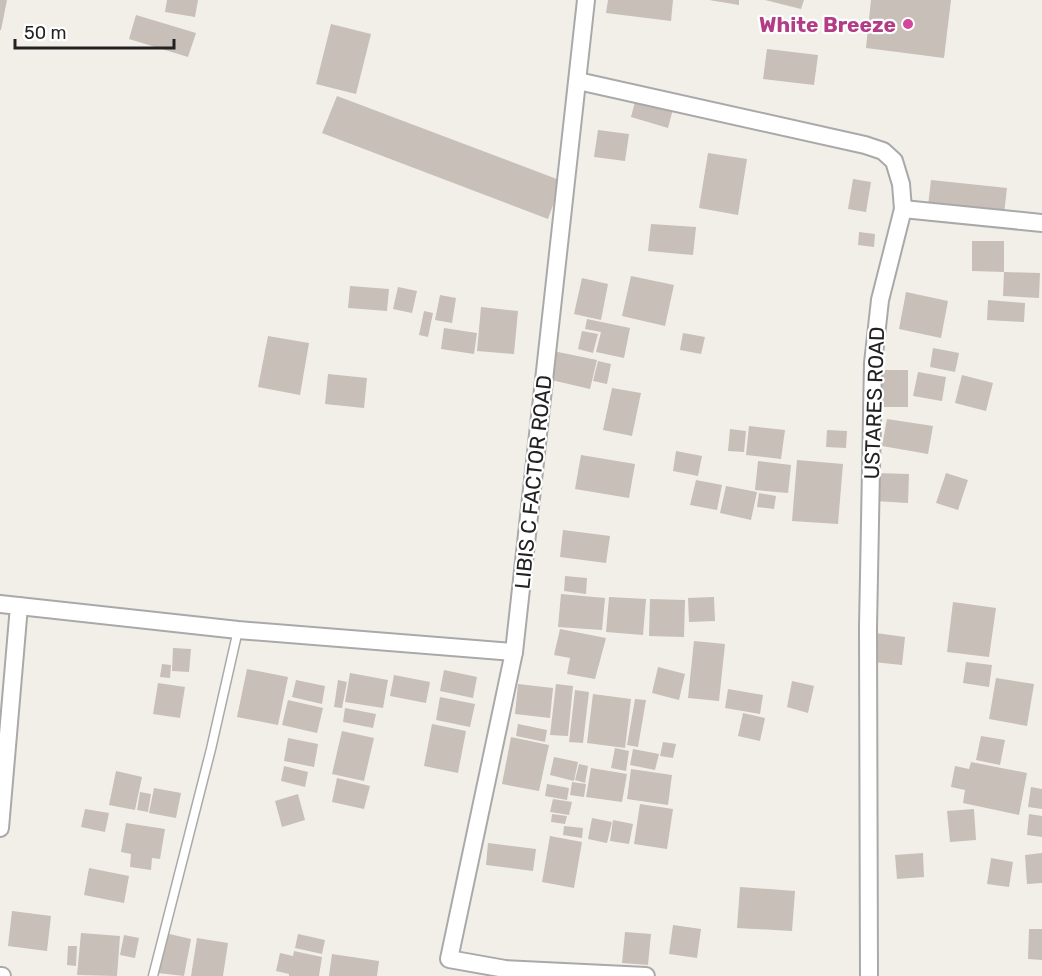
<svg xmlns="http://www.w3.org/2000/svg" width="1042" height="976" font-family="Rubik,sans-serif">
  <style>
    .building { fill: #c7bfb8 }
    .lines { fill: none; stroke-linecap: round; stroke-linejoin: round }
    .lane-casing { stroke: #a9a9a9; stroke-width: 11 }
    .street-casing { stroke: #a9a9a9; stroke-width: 20 }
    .lane { stroke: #fff; stroke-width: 8 }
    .street { stroke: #fff; stroke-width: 16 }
    .hotel-dot { fill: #d1479c; stroke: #fff; stroke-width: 2 }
    .labels { text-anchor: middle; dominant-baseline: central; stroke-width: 4.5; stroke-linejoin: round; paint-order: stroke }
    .hotel-label { font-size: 21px; font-weight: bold; fill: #b23c85; stroke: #fff; text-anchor: end }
    .street-label { font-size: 21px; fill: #222; stroke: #fff }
  </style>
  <rect width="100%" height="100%" fill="#f2efe9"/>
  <g class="building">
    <polygon points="0,0 7,0 1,30 0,30"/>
    <polygon points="167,0 198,0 195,17 165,12"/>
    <polygon points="608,0 673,0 671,21 606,13"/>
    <polygon points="709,0 739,0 739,5"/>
    <polygon points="765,0 804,0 801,9"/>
    <polygon points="871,0 951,0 944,58 866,48"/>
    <polygon points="136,15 196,33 188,57 129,39"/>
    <polygon points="331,24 371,34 356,94 316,84"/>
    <polygon points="767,49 818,55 814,85 763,79"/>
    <polygon points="337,96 562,181 548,219 322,133"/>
    <polygon points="636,98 673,109 668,128 631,117"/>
    <polygon points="598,130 629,134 625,161 594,157"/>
    <polygon points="708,153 747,159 738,215 699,208"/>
    <polygon points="853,179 871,182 866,212 848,209"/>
    <polygon points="931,180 1007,188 1004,214 928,206"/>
    <polygon points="651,224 696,227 693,255 648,251"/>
    <polygon points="859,232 875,234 874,247 858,245"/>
    <polygon points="972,241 1004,241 1004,272 972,271"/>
    <polygon points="1004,272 1040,273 1039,298 1003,296"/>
    <polygon points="631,276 674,285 665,326 622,316"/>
    <polygon points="582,278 608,284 601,320 574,314"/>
    <polygon points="350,286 389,289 387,311 348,308"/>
    <polygon points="398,287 417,291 412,313 393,309"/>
    <polygon points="906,292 948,301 941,338 899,329"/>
    <polygon points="440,295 456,298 452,323 435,320"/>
    <polygon points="988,300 1025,303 1024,322 987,320"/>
    <polygon points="481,307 518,311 514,354 477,351"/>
    <polygon points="424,311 433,313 428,337 419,335"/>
    <polygon points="587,319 630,328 624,358 596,352 601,332 585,329"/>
    <polygon points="444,328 477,333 474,354 441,349"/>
    <polygon points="582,331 598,334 593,353 578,349"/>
    <polygon points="683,333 705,337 701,354 680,350"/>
    <polygon points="268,336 309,343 300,395 258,387"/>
    <polygon points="933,348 959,353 955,372 930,367"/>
    <polygon points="553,351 597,360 590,389 547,379"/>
    <polygon points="598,361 611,364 607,384 593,381"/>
    <rect x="876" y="370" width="32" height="37"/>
    <polygon points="918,372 946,377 942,401 913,396"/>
    <polygon points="328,374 367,378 364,408 325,404"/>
    <polygon points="962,375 993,383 986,411 955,403"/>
    <polygon points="612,388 641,393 632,436 603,430"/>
    <polygon points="887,419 933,426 928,454 882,446"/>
    <polygon points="749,426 785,430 781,459 746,455"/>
    <polygon points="730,429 746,431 744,452 728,451"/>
    <polygon points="827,430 847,431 846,448 826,447"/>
    <polygon points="676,451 702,456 698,476 673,471"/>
    <polygon points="581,455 635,464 629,498 575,489"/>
    <polygon points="797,460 843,464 838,524 792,521"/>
    <polygon points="758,461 791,465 788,493 755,490"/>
    <polygon points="876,473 909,474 908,503 874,501"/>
    <polygon points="946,473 968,480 958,510 936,503"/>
    <polygon points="696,480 722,485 717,510 690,505"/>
    <polygon points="726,486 757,492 751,520 720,513"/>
    <polygon points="759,493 776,496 774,509 757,507"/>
    <polygon points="563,530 610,536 606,563 560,557"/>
    <polygon points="565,576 587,578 586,594 564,591"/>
    <polygon points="561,594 605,598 602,630 558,627"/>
    <polygon points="609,597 646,599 643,635 606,632"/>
    <polygon points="714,597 715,621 689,622 688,598"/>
    <polygon points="650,599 685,600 684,637 649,636"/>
    <polygon points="953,602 996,608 989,657 947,652"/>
    <polygon points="560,629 606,638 595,679 567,674 570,658 554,655"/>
    <polygon points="876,633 905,637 902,665 873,662"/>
    <polygon points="694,641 725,644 719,701 688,698"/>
    <polygon points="173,648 191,649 189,672 172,671"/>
    <polygon points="966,662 992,665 989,687 963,683"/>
    <polygon points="162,664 171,665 170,678 160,677"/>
    <polygon points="658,667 685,674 679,700 652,693"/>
    <polygon points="247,669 288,677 278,725 237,717"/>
    <polygon points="444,670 477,677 473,698 440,691"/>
    <polygon points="350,673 388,680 383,708 345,702"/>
    <polygon points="394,675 430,682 426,703 390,696"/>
    <polygon points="996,678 1034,684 1027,726 989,719"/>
    <polygon points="296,680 325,686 322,704 292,697"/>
    <polygon points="338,680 347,682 342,708 334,707"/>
    <polygon points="792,681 814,686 808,713 787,707"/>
    <polygon points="158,683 185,687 180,718 153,714"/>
    <polygon points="518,684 553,688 550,718 515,714"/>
    <polygon points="556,684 573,686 568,736 550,735"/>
    <polygon points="728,689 763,695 760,714 725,708"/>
    <polygon points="575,690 589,692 583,743 569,742"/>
    <polygon points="593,694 631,699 625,748 587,743"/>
    <polygon points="440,697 475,704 470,727 436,720"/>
    <polygon points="635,699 646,700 638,747 627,745"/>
    <polygon points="288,700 323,708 317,733 282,725"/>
    <polygon points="345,708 376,714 373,728 343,722"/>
    <polygon points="743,713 765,718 760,741 738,736"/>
    <polygon points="432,724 466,731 458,773 424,766"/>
    <polygon points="518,724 547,730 545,742 516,736"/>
    <polygon points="342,731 374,738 364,781 332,774"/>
    <polygon points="981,736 1005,740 1000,765 976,760"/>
    <polygon points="511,737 549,745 539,791 502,784"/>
    <polygon points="288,738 318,744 314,767 284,761"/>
    <polygon points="663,742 676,744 673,758 660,756"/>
    <polygon points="615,748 629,751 626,771 611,768"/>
    <polygon points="633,749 659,754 655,770 630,765"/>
    <polygon points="554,757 578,762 574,781 550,775"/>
    <polygon points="971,762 1027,773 1019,815 963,803 965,790 951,787 955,766 969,769"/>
    <polygon points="579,764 588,766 585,783 575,780"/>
    <polygon points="284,766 308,772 305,787 281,781"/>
    <polygon points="591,768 627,774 622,802 586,797"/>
    <polygon points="631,769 672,775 668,805 627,799"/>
    <polygon points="116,771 142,777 135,810 109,805"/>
    <polygon points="337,778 370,786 364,809 332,802"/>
    <polygon points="572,782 586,784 584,797 570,795"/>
    <polygon points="547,784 569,788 567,800 545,796"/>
    <polygon points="1031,787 1042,789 1042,809 1028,807"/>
    <polygon points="154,788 181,793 176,818 149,813"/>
    <polygon points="140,792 151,794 148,812 137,810"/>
    <polygon points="298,794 305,820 282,827 275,801"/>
    <polygon points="553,799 572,802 569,815 550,812"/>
    <polygon points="640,804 673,809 667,849 634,844"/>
    <polygon points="85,809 109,813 105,832 81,827"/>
    <polygon points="974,809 976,840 950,842 947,811"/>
    <polygon points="552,814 567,816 565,824 551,822"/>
    <polygon points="1029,814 1042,816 1042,837 1027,835"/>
    <polygon points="592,818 612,822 607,843 588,839"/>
    <polygon points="613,820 633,824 629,844 610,841"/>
    <polygon points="126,823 165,829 160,859 152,858 151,870 130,867 131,854 121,852"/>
    <polygon points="564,826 583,828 582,838 563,835"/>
    <polygon points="550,836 582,842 574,888 542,882"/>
    <polygon points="488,843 536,849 533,871 486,865"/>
    <polygon points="923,853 924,877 897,879 895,855"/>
    <polygon points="1042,853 1042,883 1027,884 1025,855"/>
    <polygon points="991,858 1013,862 1009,887 987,884"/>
    <polygon points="89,868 129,876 124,903 84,895"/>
    <polygon points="740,887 795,891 792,931 737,928"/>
    <polygon points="12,911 51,916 47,951 8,946"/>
    <polygon points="673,925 701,929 697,958 669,954"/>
    <polygon points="1029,929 1042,929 1042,960 1028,959"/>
    <polygon points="625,932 651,934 648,965 622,963"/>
    <polygon points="81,933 120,936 117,976 77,975"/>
    <polygon points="165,933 191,939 184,976 158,973"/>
    <polygon points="298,934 325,940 322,954 295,948"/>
    <polygon points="124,935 139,938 135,958 120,955"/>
    <polygon points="197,938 228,943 223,976 191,976"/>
    <polygon points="68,946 77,946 76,966 67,965"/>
    <polygon points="294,951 322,957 319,976 289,976 289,974 276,971 280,953 293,956"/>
    <polygon points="332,954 379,961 377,976 329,976"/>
  </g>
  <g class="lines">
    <g class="lane-casing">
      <polyline id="lane" points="153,976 211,749 238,630"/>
    </g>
    <g class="street-casing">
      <g id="street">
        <polyline points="586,0 514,652 449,959 505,969 646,976"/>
        <polyline points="578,81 865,145 883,151 894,161 901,184 903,209 880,300 873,363 868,628 869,976"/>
        <polyline points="903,209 1042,223"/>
        <polyline points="0,604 238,630 514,652"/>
        <polyline points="0,828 19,606"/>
        <polyline points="0,976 2,976"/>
      </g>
    </g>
    <use href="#lane" class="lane"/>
    <use href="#street" class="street"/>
  </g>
  <circle class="hotel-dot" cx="908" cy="24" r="6"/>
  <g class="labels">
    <g class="hotel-label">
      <text x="896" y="24">White Breeze</text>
    </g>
    <g class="street-label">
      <text transform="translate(874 403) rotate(-88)">USTARES ROAD</text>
      <text transform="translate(533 482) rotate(-84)">LIBIS C FACTOR ROAD</text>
    </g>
  </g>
  <path d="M15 39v9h159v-9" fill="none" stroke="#222222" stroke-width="3"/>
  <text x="24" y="39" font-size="18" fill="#222222" stroke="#ffffff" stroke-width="4.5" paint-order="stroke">50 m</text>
</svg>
